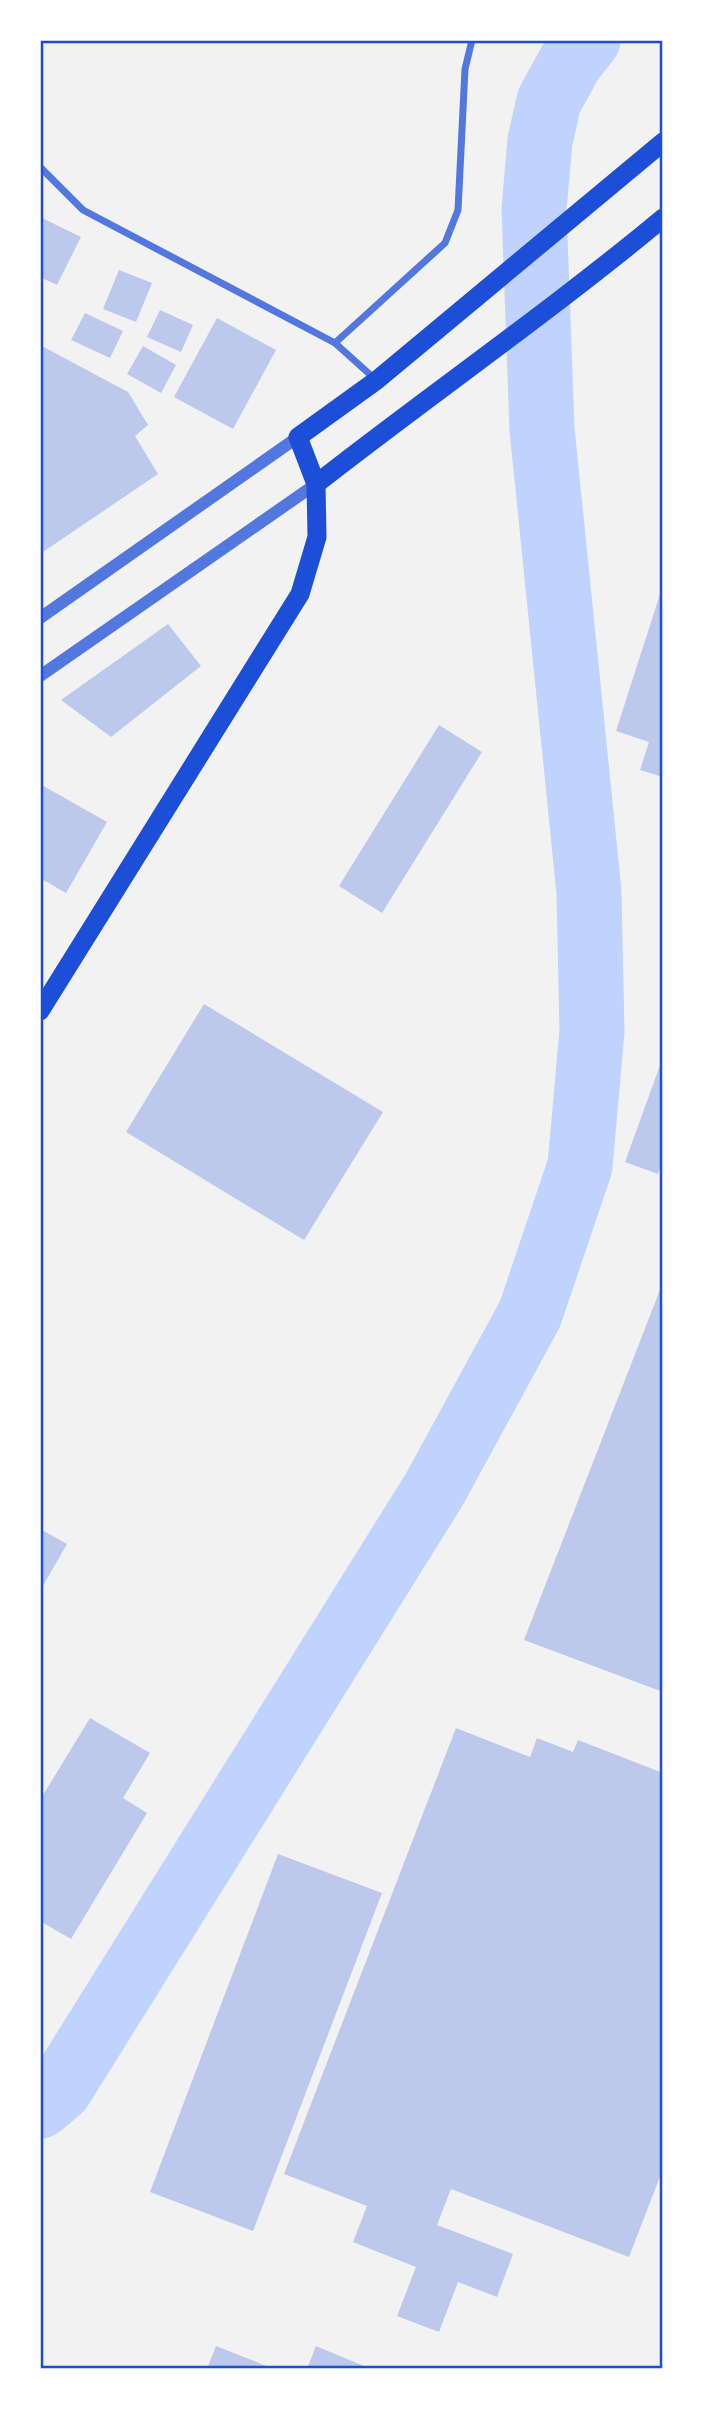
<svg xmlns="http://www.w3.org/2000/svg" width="703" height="2409" font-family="Ubuntu,sans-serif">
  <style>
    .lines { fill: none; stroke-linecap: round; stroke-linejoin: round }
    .river { stroke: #bfd3fe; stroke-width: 65 }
    .building { fill: #bdc9ec }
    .minor { stroke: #5277de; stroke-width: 7 }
    .tertiary { stroke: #5277de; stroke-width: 12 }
    .trunk { stroke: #1d4ed8; stroke-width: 19 }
    .neatline { fill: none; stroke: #1d4ed8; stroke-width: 2.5 }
  </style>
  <rect width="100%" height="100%" fill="#f2f2f2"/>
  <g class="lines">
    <polyline class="river" points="40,2106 60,2089 434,1490 530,1314 580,1166 592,1031 589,892 542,429 534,209 540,141 549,101 571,61 588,40"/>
  </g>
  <g class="building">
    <polygon points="40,217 81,237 57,285 40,277"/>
    <polygon points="119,270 152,283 136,322 103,309"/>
    <polygon points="160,310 193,325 181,352 147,337"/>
    <polygon points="85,313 123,331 110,358 71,340"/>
    <polygon points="217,318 276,350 233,429 174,397"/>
    <polygon points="40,345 128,392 148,425 135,436 158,474 40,554"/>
    <polygon points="143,346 176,365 161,393 127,374"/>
    <polygon points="662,588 663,588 663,777 640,770 649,742 616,731"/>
    <polygon points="168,624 201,666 111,737 61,700"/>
    <polygon points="439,725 482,752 382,913 339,886"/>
    <polygon points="40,784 107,822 66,893 40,878"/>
    <polygon points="204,1004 383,1112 304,1240 126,1132"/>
    <polygon points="662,1060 663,1160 658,1174 625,1162"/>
    <polygon points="663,1282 663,1692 524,1640"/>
    <polygon points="40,1529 67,1544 40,1591"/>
    <polygon points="90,1718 150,1753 123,1798 147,1813 71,1939 40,1921 40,1800"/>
    <polygon points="456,1728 530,1757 537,1738 573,1752 578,1740 663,1773 663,2169 629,2257 451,2189 437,2225 513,2254 497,2297 458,2282 439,2332 397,2316 416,2267 353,2242 367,2206 284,2174"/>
    <polygon points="278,1854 382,1893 253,2231 150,2192"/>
    <polygon points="216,2346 274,2369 207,2369"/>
    <polygon points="316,2346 371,2369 307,2369"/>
  </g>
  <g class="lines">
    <g class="minor">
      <polyline points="40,167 83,210 335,343"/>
      <polyline points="375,379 335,343 445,243 458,210 465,69 472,40"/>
    </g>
    <g class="tertiary">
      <polyline points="40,618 298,437"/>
      <polyline points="40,676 316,484"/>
    </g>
    <g class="trunk">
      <path d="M 316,484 C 431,394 551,311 663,218"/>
      <polyline points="40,1011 300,594 317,537 316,484 298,437 377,380 663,142"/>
    </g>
  </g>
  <rect width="703" height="2409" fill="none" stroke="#ffffff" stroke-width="84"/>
  <rect x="42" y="42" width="619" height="2325" class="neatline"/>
</svg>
